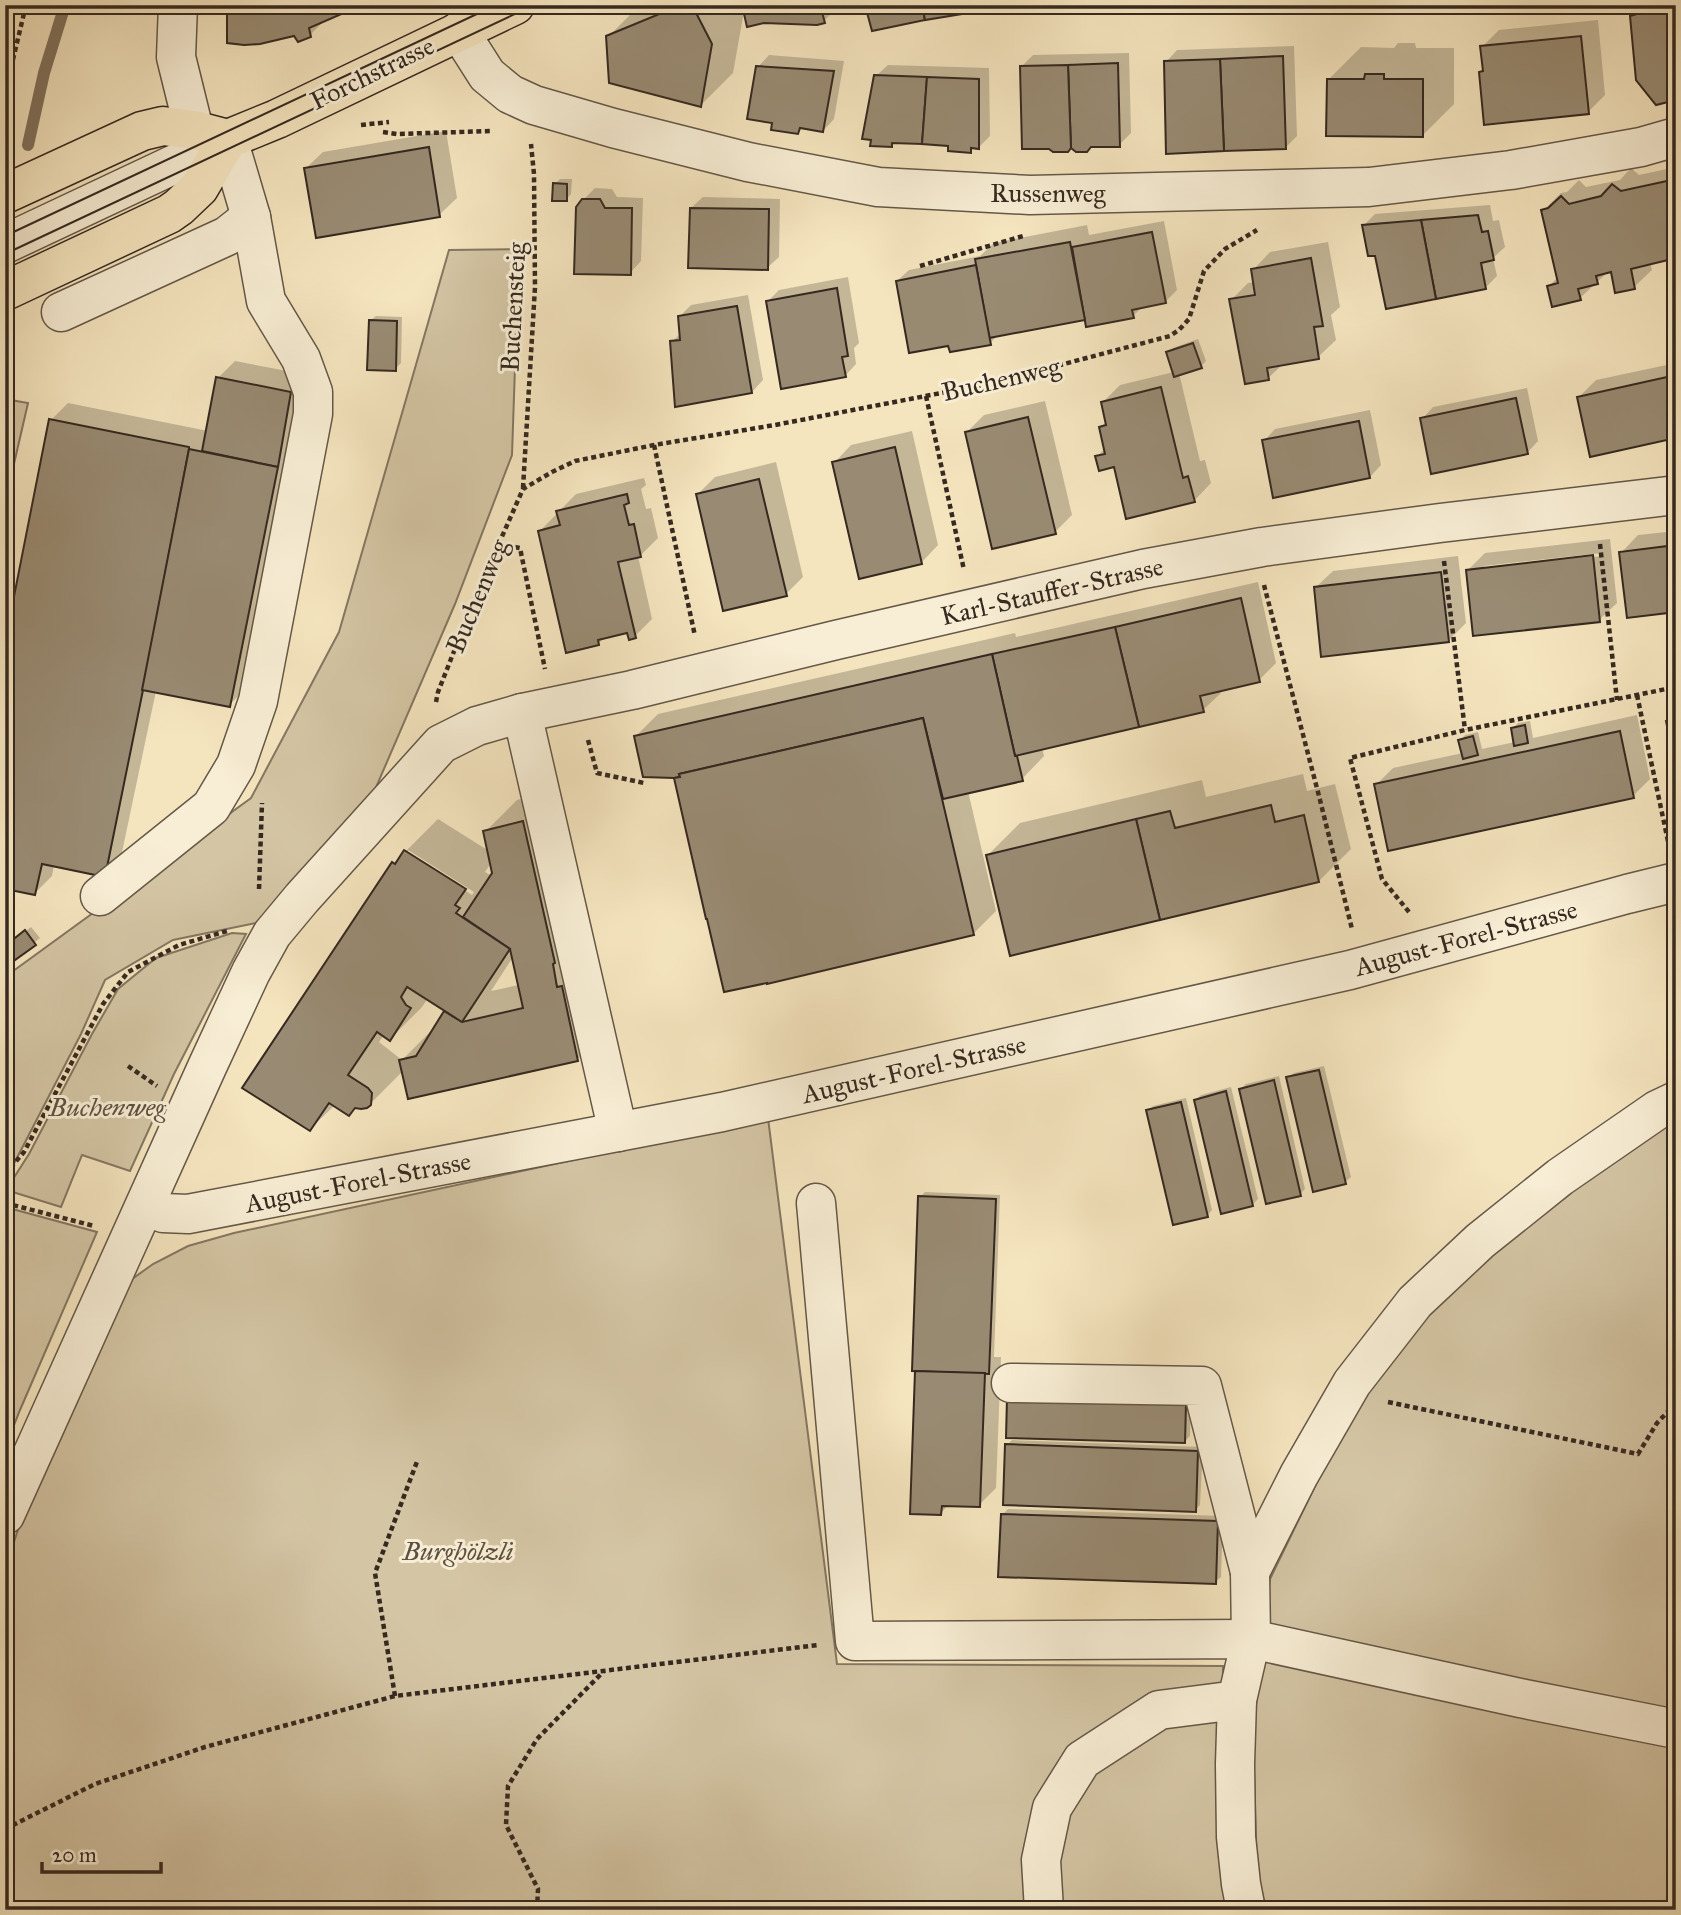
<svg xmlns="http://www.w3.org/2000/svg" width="1681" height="1915" font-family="'IM FELL Great Primer',serif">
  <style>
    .green { fill: #d4c5a4; stroke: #847762; stroke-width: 2 }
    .shadow { fill: #0003; fill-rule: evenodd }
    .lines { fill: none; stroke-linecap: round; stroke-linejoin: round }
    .stream { stroke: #81735f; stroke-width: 12 }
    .building { fill: #998b73; stroke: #352920; stroke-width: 2 }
    .minor-casing { stroke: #655848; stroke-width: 41 }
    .major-casing { stroke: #352920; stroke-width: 41 }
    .path { stroke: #352920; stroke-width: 4.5; stroke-dasharray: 5 3.5; stroke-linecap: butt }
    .minor { stroke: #f8eed5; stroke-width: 38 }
    .major { stroke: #f5e5bf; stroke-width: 38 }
    .tram { stroke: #352920; stroke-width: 2 }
    .labels { text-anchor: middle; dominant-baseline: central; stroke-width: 6; stroke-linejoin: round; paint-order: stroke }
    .street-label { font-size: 26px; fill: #352920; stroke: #f8eed5 }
    .park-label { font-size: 26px; font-style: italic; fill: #5d5041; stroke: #f8eed5 }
  </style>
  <rect width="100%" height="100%" fill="#f5e5bf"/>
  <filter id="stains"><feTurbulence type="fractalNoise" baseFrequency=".00286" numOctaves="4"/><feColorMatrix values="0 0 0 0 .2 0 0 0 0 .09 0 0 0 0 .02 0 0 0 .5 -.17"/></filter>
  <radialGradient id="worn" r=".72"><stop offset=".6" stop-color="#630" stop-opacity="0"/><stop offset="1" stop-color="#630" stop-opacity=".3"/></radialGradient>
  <g class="green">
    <polygon points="519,249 512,455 455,604 371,799 256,923 173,940 105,980 81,1034 5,1181 5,977 251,798 339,632 449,250"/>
    <polygon points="5,399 28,403 5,503"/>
    <polygon points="232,933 246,934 174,1074 130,1171 82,1155 61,1207 6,1190 29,1154 92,1034 118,989 156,958"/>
    <polygon points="1676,1115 1676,1910 1266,1910 1257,1870 1252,1707 1270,1579 1349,1416 1427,1309 1561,1193"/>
    <polygon points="768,1118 837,1664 1223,1666 1222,1846 1235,1910 5,1910 5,1570 31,1489 121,1287 153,1264 188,1246 234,1233"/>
    <polygon points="5,1207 97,1232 20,1410 5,1448"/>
  </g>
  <g class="shadow">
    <polygon points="640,5 741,5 744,11 733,73 701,105 608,37"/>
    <polygon points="744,5 834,5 835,10 824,21"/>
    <polygon points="326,19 310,35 295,34"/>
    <polygon points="1598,20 1605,95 1588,112 1481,72 1484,69 1482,47 1499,30"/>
    <polygon points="1398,43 1415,43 1416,48 1454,48 1454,104 1422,136 1329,79 1361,47 1394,48"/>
    <polygon points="1294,46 1297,136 1286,147 1166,62 1177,50"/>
    <polygon points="1129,53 1131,133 1119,145 1072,146 1021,67 1033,55"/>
    <polygon points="769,55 844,61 834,119 823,131 803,127 797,132 774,122 758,67"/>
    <polygon points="888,65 989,68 990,136 979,147 974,147 970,151 950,144 894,141 891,145 876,76"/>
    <polygon points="446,131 457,198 439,215 305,169 323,152"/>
    <polygon points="1676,167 1676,266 1669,258 1650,262 1652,270 1634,287 1612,270 1609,271 1580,298 1549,286 1558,277 1543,211 1561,193 1567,192 1579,180 1586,187 1620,180 1631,168 1639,175"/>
    <polygon points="560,179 572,179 571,194 566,200 555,184"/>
    <polygon points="595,188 612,189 617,197 643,198 641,261 630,273 583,200"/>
    <polygon points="703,197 780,199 779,257 767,268 691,208"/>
    <polygon points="1490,205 1493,221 1499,220 1505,247 1493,258 1497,276 1486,287 1376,254 1364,225 1375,214"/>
    <polygon points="1164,221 1177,290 1165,302 1143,306 1133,316 1086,316 999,334 990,343 950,344 897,281 909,270 980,256 994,243 1087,225 1089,235"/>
    <polygon points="1328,242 1340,307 1331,315 1336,340 1318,357 1283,364 1268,378 1231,300 1248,283 1255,282 1253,270 1270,252"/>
    <polygon points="848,277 859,343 854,348 856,364 845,376 768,301 779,290"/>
    <polygon points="748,295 763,380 752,392 672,342 681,333 680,316 691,305"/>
    <polygon points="376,316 402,317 401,363 395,369 370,321"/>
    <polygon points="1198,339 1206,361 1201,366 1179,373 1200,461 1205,460 1211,483 1194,501 1097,457 1105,448 1101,427 1107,421 1102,403 1120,385 1174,372 1168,353 1173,348"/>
    <polygon points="235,361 308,375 247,688 229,705 156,691 121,857 104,875 54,865 52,876 35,893 51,420 68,403 208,431 218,378"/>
    <polygon points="1676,363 1676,437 1579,397 1596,380"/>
    <polygon points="1527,388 1538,441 1527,453 1422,419 1433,407"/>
    <polygon points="1045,401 1072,515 1055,532 967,432 984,415"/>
    <polygon points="1370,410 1381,465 1370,477 1264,441 1275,429"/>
    <polygon points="912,431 938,545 921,563 834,463 851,445"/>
    <polygon points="776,462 803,577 786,594 698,494 715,477"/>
    <polygon points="644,478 646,485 641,489 646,509 651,508 658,538 641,555 638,556 652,619 635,636 628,631 606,636 598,644 540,531 576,494"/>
    <polygon points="1676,531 1676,611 1621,553 1638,535"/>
    <path d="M 1610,539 L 1617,603 L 1599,620 L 1468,570 L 1485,553 ZM 1602,553 L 1602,556 L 1484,569 L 1484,566 Z"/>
    <polygon points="1458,556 1466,623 1448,641 1315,588 1333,571"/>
    <polygon points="1258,582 1276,663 1259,680 1220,689 1221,693 1203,710 1042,748 1044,756 1022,779 968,791 996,911 973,934 676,776 636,736 658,714 1015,633 1016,637"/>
    <polygon points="1637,715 1650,779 1633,796 1376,785 1393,768 1463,753 1460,741 1465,735 1478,732 1482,749 1515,742 1513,728 1518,723 1530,721 1533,738"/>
    <polygon points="1303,774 1307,791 1335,784 1351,849 1319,881 988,855 1020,823 1202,780 1206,797"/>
    <path d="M 555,790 L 609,1028 L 577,1060 L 403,1071 L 370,1104 L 357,1107 L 349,1114 L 335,1105 L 310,1129 L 394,863 L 438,819 L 489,851 L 485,832 L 517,800 ZM 408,850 L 474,892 L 472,895 L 408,854 ZM 491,863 L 494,873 L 492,876 L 485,872 ZM 513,957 L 519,985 L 491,991 ZM 428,998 L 447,1010 L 436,1028 L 433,1029 L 402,1060 L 379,1042 L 384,1035 L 390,1039 L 422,1007 Z"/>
    <polygon points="31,927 40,938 9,963 5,947"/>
    <polygon points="1324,1066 1351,1177 1345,1182 1288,1078 1294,1073"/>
    <polygon points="1279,1076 1305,1189 1300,1194 1241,1089 1246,1084"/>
    <polygon points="1231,1087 1258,1199 1252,1205 1196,1100 1201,1095"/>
    <polygon points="1186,1098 1212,1210 1207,1216 1148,1111 1153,1106"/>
    <polygon points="925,1192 1000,1195 994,1357 1001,1357 996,1488 979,1505 949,1504 941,1513 920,1197"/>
    <polygon points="1014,1393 1191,1398 1190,1436 1185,1441"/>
    <polygon points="1012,1440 1203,1447 1200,1505 1195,1510 1007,1445"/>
    <polygon points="1008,1509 1223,1516 1221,1577 1215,1582 1002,1515"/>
  </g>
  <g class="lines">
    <polyline class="stream" points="28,145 44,73 65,5"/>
  </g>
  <g class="building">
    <polygon points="227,5 362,5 309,28 311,37 298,42 294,36 260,44 244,45 227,43"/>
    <polygon points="681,5 692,5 712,44 701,107 609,83 606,36"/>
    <polygon points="742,5 820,5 825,23 817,25 764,23 747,27"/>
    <polygon points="865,5 922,5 925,20 872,31"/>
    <polygon points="922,5 980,5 981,11 925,20"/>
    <polygon points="1650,5 1676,5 1676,100 1656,105 1636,80 1630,16 1637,14 1637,8"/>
    <polygon points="1581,36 1589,114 1484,125 1479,72 1483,71 1480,46"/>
    <polygon points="1283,56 1286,149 1224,151 1220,59"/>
    <polygon points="1220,59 1224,151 1166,154 1164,61"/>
    <polygon points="1118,63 1120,147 1091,147 1087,152 1076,152 1071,148 1068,65"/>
    <polygon points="1068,65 1071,148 1068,152 1053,152 1049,149 1022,149 1020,66"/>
    <polygon points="756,66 834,71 823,132 800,128 798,134 771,130 772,123 747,119"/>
    <polygon points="1365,74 1384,74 1384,79 1423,79 1423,137 1326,136 1327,79 1364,79"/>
    <polygon points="874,75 927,77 922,144 892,143 892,147 870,146 871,140 862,139"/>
    <polygon points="927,77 979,79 979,149 971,148 971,153 948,151 948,146 922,144"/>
    <polygon points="429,147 440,217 316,238 304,168"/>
    <polygon points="1676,179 1676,267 1669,269 1668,260 1631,269 1635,289 1615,293 1611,272 1596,276 1598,284 1578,289 1581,300 1552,307 1547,286 1558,283 1541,210 1548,208 1561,196 1569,204 1601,196 1612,184 1621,191"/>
    <polygon points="553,183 567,184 567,201 552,201"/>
    <polygon points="582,199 600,199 605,208 632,208 631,275 574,274 576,207"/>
    <polygon points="690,208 769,209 768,270 688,268"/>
    <polygon points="1478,215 1482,232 1488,231 1494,260 1481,263 1486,289 1436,299 1421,220"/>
    <polygon points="1421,220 1436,299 1386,309 1375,256 1368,256 1362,225"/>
    <polygon points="1152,232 1166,303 1132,310 1134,318 1086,327 1072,247"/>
    <polygon points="1070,242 1085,320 989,338 975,259"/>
    <polygon points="1311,258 1323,326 1314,327 1319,359 1267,368 1269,380 1245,384 1229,299 1255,295 1251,269"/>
    <polygon points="976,265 991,345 950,352 948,346 909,353 896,281"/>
    <polygon points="837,288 848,356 842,357 846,377 781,389 766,301"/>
    <polygon points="737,306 752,393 675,407 670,341 680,340 678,316"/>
    <polygon points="369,320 397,321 396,371 367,370"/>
    <polygon points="1193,343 1202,368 1174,377 1166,352"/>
    <polygon points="1676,375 1676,438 1590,457 1577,397"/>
    <polygon points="216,377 291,392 278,467 202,451"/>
    <polygon points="1161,387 1183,478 1188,476 1195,502 1126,519 1114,467 1099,471 1095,456 1105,454 1099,427 1106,425 1101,402"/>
    <polygon points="1516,398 1528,454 1431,474 1420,418"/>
    <polygon points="1028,417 1056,534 992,549 965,432"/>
    <polygon points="49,419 189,447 189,449 143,690 105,877 42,864 35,895 5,889 5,642"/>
    <polygon points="1359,421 1370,478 1273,498 1262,440"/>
    <polygon points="895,447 922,564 859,579 832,462"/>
    <polygon points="189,449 278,467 230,707 142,690"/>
    <polygon points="759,479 787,596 723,611 696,494"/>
    <polygon points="627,494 629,503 624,505 629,525 634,524 641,557 618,562 636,638 629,640 627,633 598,640 599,645 566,653 538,531 560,525 556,511"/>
    <polygon points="1676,545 1676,612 1627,618 1619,552"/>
    <polygon points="1593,555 1600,622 1473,636 1466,570"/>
    <polygon points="1441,572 1449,642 1321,657 1314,587"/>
    <polygon points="1241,598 1260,682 1200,696 1204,712 1139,727 1115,627"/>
    <polygon points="1115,627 1139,727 1015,756 992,654"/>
    <polygon points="992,654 1015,756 1017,756 1023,781 943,799 923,718 679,774 680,777 674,778 643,777 634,736"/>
    <polygon points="923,718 974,935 767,984 767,983 724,992 707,919 706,919 674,778 680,777 679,774"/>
    <polygon points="1676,719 1676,772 1666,721"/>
    <polygon points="1525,725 1528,743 1514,746 1511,728"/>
    <polygon points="1620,731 1634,798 1388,851 1374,784"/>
    <polygon points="1473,736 1478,755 1463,759 1458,740"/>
    <polygon points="1271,805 1275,822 1304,815 1319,882 1160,920 1136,819 1170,811 1175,828"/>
    <polygon points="1136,819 1160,920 1010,956 986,855"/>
    <polygon points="523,821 555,963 553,964 557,987 562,986 578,1061 408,1099 399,1060 416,1056 444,1011 462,1022 523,1008 510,949 463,917 492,873 483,831"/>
    <polygon points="404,850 466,889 455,905 460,908 456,913 510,949 462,1022 407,987 401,997 406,1005 411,1008 390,1041 377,1032 348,1075 368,1088 372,1093 371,1105 367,1108 361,1109 355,1108 349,1116 329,1103 310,1131 242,1088 392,862 395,864"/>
    <polygon points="25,930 36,945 8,965 5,961 5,946"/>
    <polygon points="1319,1070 1346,1184 1313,1192 1286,1077"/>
    <polygon points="1274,1080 1301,1196 1266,1204 1239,1089"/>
    <polygon points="1226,1091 1253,1206 1221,1214 1194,1100"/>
    <polygon points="1181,1102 1208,1217 1173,1225 1146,1110"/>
    <polygon points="918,1196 996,1199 989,1374 912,1371"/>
    <polygon points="915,1371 985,1373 980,1507 942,1506 941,1515 910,1514"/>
    <polygon points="1007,1398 1186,1403 1185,1443 1006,1438"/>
    <polygon points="1005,1444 1198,1451 1196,1512 1003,1505"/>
    <polygon points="1001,1514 1218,1521 1216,1584 998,1577"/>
  </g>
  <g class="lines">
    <g class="minor-casing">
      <g id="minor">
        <polyline points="178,5 176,57 194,130"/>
        <polyline points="459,31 487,75 510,94 534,105 613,128 748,162 878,187 1030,195 1369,187 1511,170 1641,147 1676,137"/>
        <polyline points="5,244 228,139 251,217 266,301 301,359 313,392 313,414 258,701 236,765 211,807 100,896"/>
        <polyline points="61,312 227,236 251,217"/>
        <polyline points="522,713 618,1132"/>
        <polyline points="816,1203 855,1641 1251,1639 1520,1698 1676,1729"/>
        <polyline points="145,1206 163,1213 188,1214 722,1112 1350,970 1627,894 1676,882"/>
        <polyline points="1011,1383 1202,1386 1250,1572"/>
        <polyline points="5,1515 207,1067 251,972 272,934 302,898 441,744 477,726 522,713 632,690 836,640 1143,569 1262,547 1440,523 1676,495"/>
        <polyline points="1044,1910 1041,1860 1052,1808 1082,1760 1159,1710 1237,1700"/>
        <polyline points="1246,1910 1241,1884 1236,1837 1235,1764 1237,1700 1251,1639 1250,1572 1299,1475 1352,1383 1415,1302 1480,1241 1560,1177 1657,1110 1676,1101"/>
      </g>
    </g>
    <g class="major-casing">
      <g id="major">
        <polyline points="5,194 142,131 163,126 194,130 228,139"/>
        <polyline points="5,291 169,214 179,207 199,188 228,139 277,119 515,5"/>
      </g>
    </g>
    <g class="path">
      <polyline points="5,93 26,5"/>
      <polyline points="361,125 389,122"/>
      <polyline points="383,132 397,134 492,131"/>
      <polyline points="920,266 1023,236"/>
      <polyline points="926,396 964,570"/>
      <polyline points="654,445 695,636"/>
      <polyline points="523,488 535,287 534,174 531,144"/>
      <polyline points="498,544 520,548 545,669"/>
      <polyline points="1600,544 1617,700"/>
      <polyline points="1444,561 1465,730"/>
      <polyline points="1264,585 1319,796 1352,929"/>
      <polyline points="1637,695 1669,846"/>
      <polyline points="436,702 438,692 477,593 523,489 552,472 575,461 654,445 775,425 988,384 1170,336 1179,330 1189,319 1204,271 1225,249 1257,230"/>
      <polyline points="588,740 597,773 644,783"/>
      <polyline points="259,889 262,803"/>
      <polyline points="1409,912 1382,879 1350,758 1465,730 1676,687"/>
      <polyline points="128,1066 157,1086"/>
      <polyline points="5,1174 24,1152 103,1004 128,972 179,945 227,931"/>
      <polyline points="5,1203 94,1226"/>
      <polyline points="1388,1402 1638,1454 1657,1423 1676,1403"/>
      <polyline points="395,1696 375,1573 418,1459"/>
      <polyline points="5,1829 95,1784 205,1747 395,1696 818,1645"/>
      <polyline points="537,1910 538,1889 506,1825 508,1786 537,1739 604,1671"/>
    </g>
    <use href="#minor" class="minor"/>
    <use href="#major" class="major"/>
    <g class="tram">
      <polyline points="5,236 496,5"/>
      <polyline points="5,254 534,5"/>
    </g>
  </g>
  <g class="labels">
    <g class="street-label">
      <text transform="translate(372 73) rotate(-26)">Forchstrasse</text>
      <text x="1048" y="193">Russenweg</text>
      <text transform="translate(513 307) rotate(-87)">Buchensteig</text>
      <text transform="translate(1001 379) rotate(-13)">Buchenweg</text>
      <text transform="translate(1052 591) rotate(-13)">Karl-Stauffer-Strasse</text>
      <text transform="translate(477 596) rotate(-67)">Buchenweg</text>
      <text transform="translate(1466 938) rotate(-15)">August-Forel-Strasse</text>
      <text transform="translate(914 1069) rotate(-13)">August-Forel-Strasse</text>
      <text transform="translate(358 1182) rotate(-11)">August-Forel-Strasse</text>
    </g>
    <g class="park-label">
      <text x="107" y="1107">Buchenweg</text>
      <text x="458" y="1551">Burghölzli</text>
    </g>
  </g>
  <rect width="1681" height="1915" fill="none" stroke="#f5e5bf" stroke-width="28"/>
  <rect x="7" y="7" width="1667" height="1901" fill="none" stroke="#352920" stroke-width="3.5"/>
  <rect x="14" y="14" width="1653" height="1887" fill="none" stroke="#352920" stroke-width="2"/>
  <path d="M42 1862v10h119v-10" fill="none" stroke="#352920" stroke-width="3.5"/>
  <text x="52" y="1862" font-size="21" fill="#352920" stroke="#f8eed5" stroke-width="5" paint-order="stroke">20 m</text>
  <rect width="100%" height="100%" filter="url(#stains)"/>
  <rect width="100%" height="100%" fill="url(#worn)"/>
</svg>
